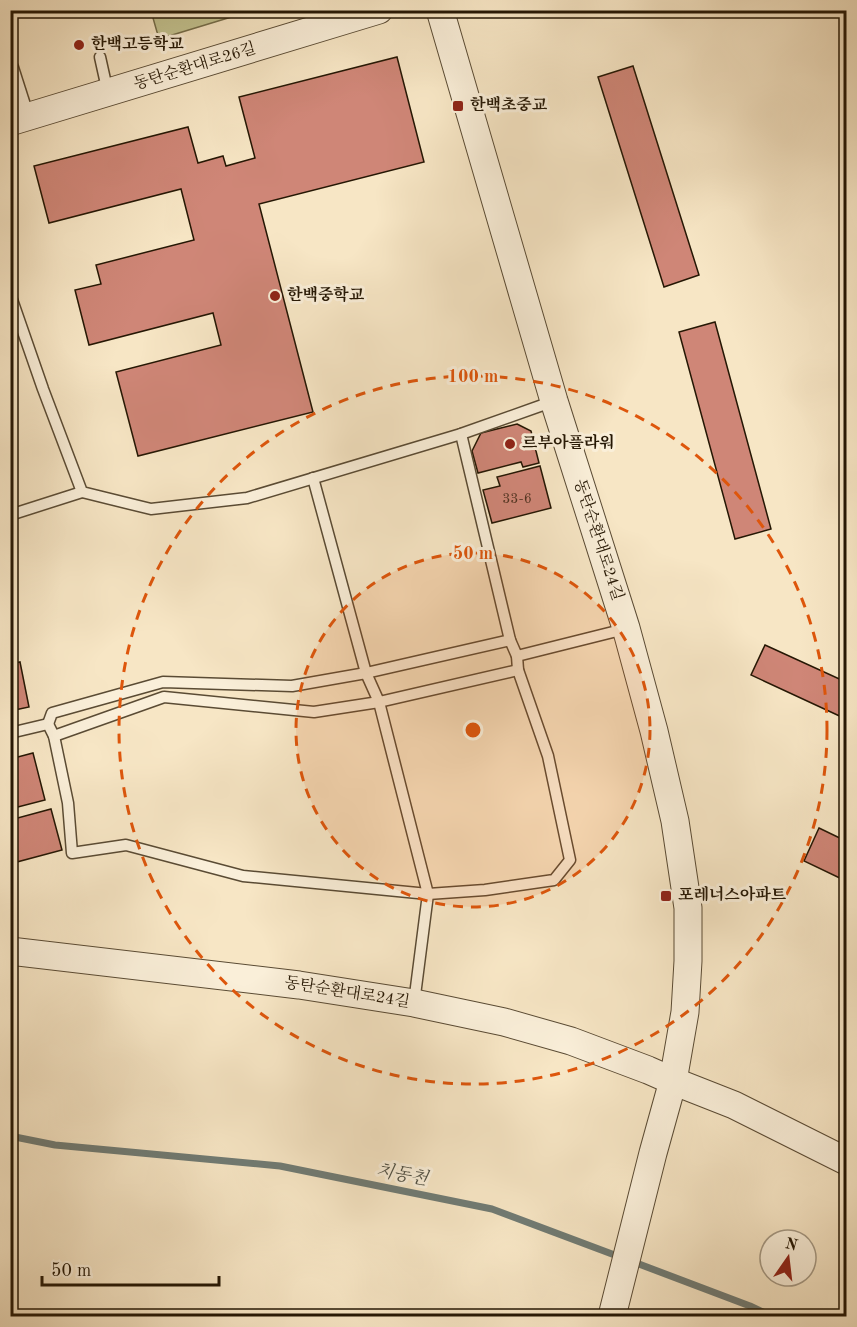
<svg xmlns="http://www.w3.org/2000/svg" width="857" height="1327" font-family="'Old Standard TT','Noto Serif KR',serif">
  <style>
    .pitch { fill: #c3c390; stroke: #746d4a; stroke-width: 1.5 }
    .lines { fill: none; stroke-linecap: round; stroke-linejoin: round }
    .stream { stroke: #707b74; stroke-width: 7 }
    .building { fill: #cf8677; stroke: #251704; stroke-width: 1.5 }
    .service-casing { stroke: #5a4b34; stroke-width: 13 }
    .pedestrian-casing { stroke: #5a4b34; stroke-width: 19 }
    .tertiary-casing { stroke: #5a4b34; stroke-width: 29 }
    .service { stroke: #faefd9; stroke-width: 10 }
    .pedestrian { stroke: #faefd9; stroke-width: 16 }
    .tertiary { stroke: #faefd9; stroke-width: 27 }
    .ring { fill: none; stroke: #de560c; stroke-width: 3; stroke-dasharray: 10 8 }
    .poi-dot { fill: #8f2418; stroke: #faefd9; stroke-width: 2 }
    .labels { text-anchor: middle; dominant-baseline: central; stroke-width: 6; stroke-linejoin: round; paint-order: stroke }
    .number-label { font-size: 14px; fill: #503321 }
    .poi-label { font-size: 16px; font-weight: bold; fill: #251704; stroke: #faefd9; text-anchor: start }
    .street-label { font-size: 16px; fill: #251704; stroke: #faefd9 }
    .water-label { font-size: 18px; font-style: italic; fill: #515145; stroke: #faefd9 }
    .centre { fill: #de560c; stroke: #faefd9; stroke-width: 3 }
    .ring-label { font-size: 18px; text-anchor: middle; font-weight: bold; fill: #de560c; stroke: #faefd9; stroke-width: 6; stroke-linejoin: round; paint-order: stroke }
  </style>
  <rect width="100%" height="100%" fill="#f7e6c5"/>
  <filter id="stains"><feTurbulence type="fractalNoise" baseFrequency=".00333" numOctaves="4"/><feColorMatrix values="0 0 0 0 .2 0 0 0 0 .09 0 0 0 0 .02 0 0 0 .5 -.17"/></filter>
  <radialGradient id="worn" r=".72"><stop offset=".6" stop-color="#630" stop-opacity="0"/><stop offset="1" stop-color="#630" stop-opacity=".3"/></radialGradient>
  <polygon class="pitch" points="151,11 151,10 251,11 159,39"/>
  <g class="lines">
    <g class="stream">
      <polyline points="10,1136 55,1145 280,1166 492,1209 620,1257"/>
      <polyline points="631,1261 750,1306 771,1316"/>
    </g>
  </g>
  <g class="building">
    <polygon points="397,57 424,162 259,204 313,412 138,456 116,372 221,345 213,313 89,345 75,290 101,284 96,265 194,240 181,189 49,223 34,166 188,127 198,163 223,156 226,166 255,158 239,97"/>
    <polygon points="633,66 699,275 664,287 598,77"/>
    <polygon points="715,322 771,529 735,539 679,332"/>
    <polygon points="517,424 531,431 539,463 523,467 521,462 478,473 472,451 481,433"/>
    <polygon points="540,466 551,508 492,523 483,490 500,486 497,477"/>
    <polygon points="765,645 846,682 846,719 751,675"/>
    <polygon points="20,662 29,707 10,711 10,664"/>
    <polygon points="33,753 45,800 10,809 10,759"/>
    <polygon points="51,809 62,850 13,863 10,856 10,820"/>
    <polygon points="819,828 846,841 846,881 804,861"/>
  </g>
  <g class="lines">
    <g class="service-casing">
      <g id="service">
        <polyline points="100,57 108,93"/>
        <polyline points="10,294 43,389 82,492 151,509 247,498 461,434 554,401"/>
        <polyline points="461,434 510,640 517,656"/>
        <polyline points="313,478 366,673 379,702 428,894 414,1003"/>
        <polyline points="10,515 82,492"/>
        <polyline points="48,724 52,713 163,682 292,686 366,673 510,640"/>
        <polyline points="10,733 48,724 54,736 68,803 72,853 126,845 243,876 428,894 485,890 554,880 570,860 548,756 518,670 517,656 625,629"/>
        <polyline points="54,736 164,697 314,712 379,702 518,670"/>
      </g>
    </g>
    <g class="pedestrian-casing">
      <polyline id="pedestrian" points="10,68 26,118"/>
    </g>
    <g class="tertiary-casing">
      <g id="tertiary">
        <polyline points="440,10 554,401 626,628 654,731 675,821 688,908 688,961 685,1012 673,1081 653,1153 612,1316"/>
        <polyline points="10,122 379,10"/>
        <polyline points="10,951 299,985 414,1003 504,1022 571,1041 648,1070 673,1081 734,1105 846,1161"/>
      </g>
    </g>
    <use href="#service" class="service"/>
    <use href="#pedestrian" class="pedestrian"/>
    <use href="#tertiary" class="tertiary"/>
  </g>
  <circle cx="473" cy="730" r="177" fill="#de560c" fill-opacity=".12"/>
  <g class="ring">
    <circle cx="473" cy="730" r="177"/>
    <circle cx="473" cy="730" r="354"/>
  </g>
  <g class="poi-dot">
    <circle cx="79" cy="45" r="6"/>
    <rect x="452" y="100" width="12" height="12" rx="3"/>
    <circle cx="275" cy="296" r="6"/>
    <circle cx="510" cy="444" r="6"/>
    <rect x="660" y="890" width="12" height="12" rx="3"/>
  </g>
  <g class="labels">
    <g class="number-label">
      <text x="517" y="499">33-6</text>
    </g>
    <g class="poi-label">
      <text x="91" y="45">한백고등학교</text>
      <text x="470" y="106">한백초중교</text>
      <text x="287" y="296">한백중학교</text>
      <text x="522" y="444">르부아플라워</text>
      <text x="678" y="896">포레너스아파트</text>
    </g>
    <g class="street-label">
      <text transform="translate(195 67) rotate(-17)">동탄순환대로26길</text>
      <text transform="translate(598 540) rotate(72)">동탄순환대로24길</text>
      <text transform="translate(347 993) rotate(9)">동탄순환대로24길</text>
    </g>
    <g class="water-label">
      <text transform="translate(402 1175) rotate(11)">치동천</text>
    </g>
  </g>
  <circle cx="473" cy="730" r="9" class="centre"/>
  <g class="ring-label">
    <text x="473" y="382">100 m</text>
    <text x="473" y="559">50 m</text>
  </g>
  <rect width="857" height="1327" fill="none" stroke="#f7e6c5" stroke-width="36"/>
  <rect x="12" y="12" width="833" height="1303" fill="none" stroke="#251704" stroke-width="3"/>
  <rect x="18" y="18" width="821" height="1291" fill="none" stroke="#251704" stroke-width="1.5"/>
  <g transform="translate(788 1258) rotate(14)"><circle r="28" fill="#faefd9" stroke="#a59984" stroke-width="1.5"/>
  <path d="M0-4.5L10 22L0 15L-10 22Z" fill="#8f2418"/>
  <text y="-9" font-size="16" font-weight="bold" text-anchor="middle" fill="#251704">N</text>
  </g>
  <path d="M42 1276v9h177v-9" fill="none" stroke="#251704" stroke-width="3"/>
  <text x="51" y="1276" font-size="18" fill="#251704" stroke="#faefd9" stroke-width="4.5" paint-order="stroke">50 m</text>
  <rect width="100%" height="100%" filter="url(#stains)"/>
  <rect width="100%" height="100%" fill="url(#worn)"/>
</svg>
